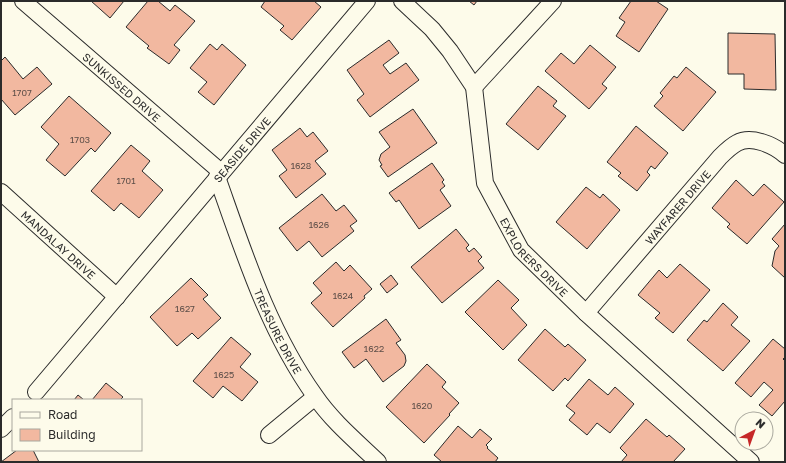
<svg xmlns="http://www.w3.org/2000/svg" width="786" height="463" font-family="'Golos Text',sans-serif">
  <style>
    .building { fill: #f2b8a0; stroke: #2b2b2b }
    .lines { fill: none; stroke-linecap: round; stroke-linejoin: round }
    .minor-casing { stroke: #2b2b2b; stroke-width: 18 }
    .minor { stroke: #fdfbea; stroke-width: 16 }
    .labels { text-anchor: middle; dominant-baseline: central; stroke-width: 3; stroke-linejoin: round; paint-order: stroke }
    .number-label { font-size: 9px; fill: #5d4e48 }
    .street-label { font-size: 11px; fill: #2b2b2b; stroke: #fdfbea }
  </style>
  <rect width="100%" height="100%" fill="#fdfbea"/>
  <g class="building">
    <polygon points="91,1 124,1 110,18"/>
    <polygon points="148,1 158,1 170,11 175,5 195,21 174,45 180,50 169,64 147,48 149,46 126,27"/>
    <polygon points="265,1 314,1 321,7 292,40 280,30 284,26 261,7"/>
    <polygon points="469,1 477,1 474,5"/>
    <polygon points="631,1 656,1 668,9 639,52 616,36 625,22 619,18"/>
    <polygon points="728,33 775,34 776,90 744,89 744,74 728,74"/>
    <polygon points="389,40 399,53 383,65 390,74 406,63 419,80 370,117 357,100 364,94 347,70"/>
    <polygon points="210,44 217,50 222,44 246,65 214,105 198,92 207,82 190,68"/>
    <polygon points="590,45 616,67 602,84 607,88 589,109 545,71 561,53 574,64"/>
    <polygon points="5,57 23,79 37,67 52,84 15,115 1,99 1,61"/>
    <polygon points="686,67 716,92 683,131 654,106 663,96 660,93 674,76 677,78"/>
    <polygon points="538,86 557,101 553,106 566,116 538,150 506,124"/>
    <polygon points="69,96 111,133 95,152 91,148 65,176 46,160 59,144 41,127"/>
    <polygon points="413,109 437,143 388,177 380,166 382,165 379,160 381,154 390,147 379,132"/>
    <polygon points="636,126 668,153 655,169 651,166 647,172 650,175 637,191 618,176 621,173 607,162"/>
    <polygon points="300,128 307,137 313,132 328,151 315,161 326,174 296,198 279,176 287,170 272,150"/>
    <polygon points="131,145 150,161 142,171 163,190 139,218 121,203 114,211 91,191"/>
    <polygon points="432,163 444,180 442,182 445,186 440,190 451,206 419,229 399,200 396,202 389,193"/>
    <polygon points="736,180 753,196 764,184 784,202 747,244 727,227 730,224 712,208"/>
    <polygon points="586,187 600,198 603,194 620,210 587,249 556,222"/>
    <polygon points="322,194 336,211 344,205 357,221 350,226 354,231 322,257 309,241 297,251 279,228"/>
    <polygon points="785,224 785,278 772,266 775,251 779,246 772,239"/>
    <polygon points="456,229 469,245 466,248 469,252 474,248 482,257 478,261 484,268 442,303 411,267"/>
    <polygon points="336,262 344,271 350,265 372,289 364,296 365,298 333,327 311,303 322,293 313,283"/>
    <polygon points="680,264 710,290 673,333 655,318 660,313 638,295 659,270 667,278"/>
    <polygon points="391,275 398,284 387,293 380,284"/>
    <polygon points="191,278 208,295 203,299 221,318 198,339 192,333 177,346 150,317"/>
    <polygon points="498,280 519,300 511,308 527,325 503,350 465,312"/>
    <polygon points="723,303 738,317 731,325 750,341 723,371 687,340 704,320 707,322"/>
    <polygon points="386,319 401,340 396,343 405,355 406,361 404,366 383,382 366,359 354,368 342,352"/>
    <polygon points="545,329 565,347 568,344 586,360 568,381 565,378 553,391 518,360"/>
    <polygon points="231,337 251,354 240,367 258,382 242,401 223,386 213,398 193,381"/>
    <polygon points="773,339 785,349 785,357 783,359 785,361 785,401 772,416 759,405 773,390 764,382 751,397 735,383"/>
    <polygon points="427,364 446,382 442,387 459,403 449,414 450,415 424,443 386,407"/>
    <polygon points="589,379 608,395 615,387 634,404 610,433 597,423 587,435 569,420 575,413 566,406"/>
    <polygon points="106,383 123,397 120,400 92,400"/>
    <polygon points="78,395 84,400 74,400"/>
    <polygon points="646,419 667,437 669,435 685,449 673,462 621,462 627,455 620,448"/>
    <polygon points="458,426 472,438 480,429 492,439 486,445 488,447 487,448 498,458 495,462 442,462 434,455"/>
    <polygon points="17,450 33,450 39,462 1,462"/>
  </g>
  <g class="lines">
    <g class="minor-casing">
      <g id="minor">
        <path id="s1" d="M 23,1 L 221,172"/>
        <path id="s2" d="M 402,1 L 432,29 L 450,51 L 474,87 L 485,183 L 521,250 L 586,313 L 751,462"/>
        <polyline points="474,87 553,1"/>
        <path id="s3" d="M 217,177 C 244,253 268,330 315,396 C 332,421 356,441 378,462"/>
        <path id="s4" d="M 1,192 L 117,297"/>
        <path id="s5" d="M 586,313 L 720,157 C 725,152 731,146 737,143 C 751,135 774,145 785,155"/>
        <path id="s6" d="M 36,392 L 367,1"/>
        <polyline points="1,429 13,417"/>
        <polyline points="269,435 315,397"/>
      </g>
    </g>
    <use href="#minor" class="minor"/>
  </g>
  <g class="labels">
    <g class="number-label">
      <text x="22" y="92">1707</text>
      <text x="80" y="139">1703</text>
      <text x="301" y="165">1628</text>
      <text x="126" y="180">1701</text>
      <text x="319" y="224">1626</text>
      <text x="343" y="295">1624</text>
      <text x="185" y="308">1627</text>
      <text x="374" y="348">1622</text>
      <text x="224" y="374">1625</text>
      <text x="422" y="405">1620</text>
    </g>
    <g class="street-label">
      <text stroke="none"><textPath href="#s1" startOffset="131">SUNKISSED DRIVE</textPath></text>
      <text stroke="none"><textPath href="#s6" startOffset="318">SEASIDE DRIVE</textPath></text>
      <text stroke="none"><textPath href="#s5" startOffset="140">WAYFARER DRIVE</textPath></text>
      <text stroke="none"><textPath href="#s4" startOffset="78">MANDALAY DRIVE</textPath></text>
      <text stroke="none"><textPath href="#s2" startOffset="299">EXPLORERS DRIVE</textPath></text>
      <text stroke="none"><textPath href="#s3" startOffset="166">TREASURE DRIVE</textPath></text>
    </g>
  </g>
  <rect width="786" height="463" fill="none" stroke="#2b2b2b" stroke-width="4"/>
  <rect x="12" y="399" width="130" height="52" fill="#fdfbea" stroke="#a9a89e"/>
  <rect x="20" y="412" width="20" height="6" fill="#fdfbea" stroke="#a9a89e"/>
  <text x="48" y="419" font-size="12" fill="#2b2b2b">Road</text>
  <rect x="20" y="429" width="20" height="12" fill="#f2b8a0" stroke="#a9a89e"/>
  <text x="48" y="439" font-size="12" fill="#2b2b2b">Building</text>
  <g transform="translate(754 431) rotate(41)"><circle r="19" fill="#fdfbea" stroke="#a9a89e"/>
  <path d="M0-3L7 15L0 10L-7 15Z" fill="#c62828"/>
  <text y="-6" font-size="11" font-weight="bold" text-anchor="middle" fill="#2b2b2b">N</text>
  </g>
</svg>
